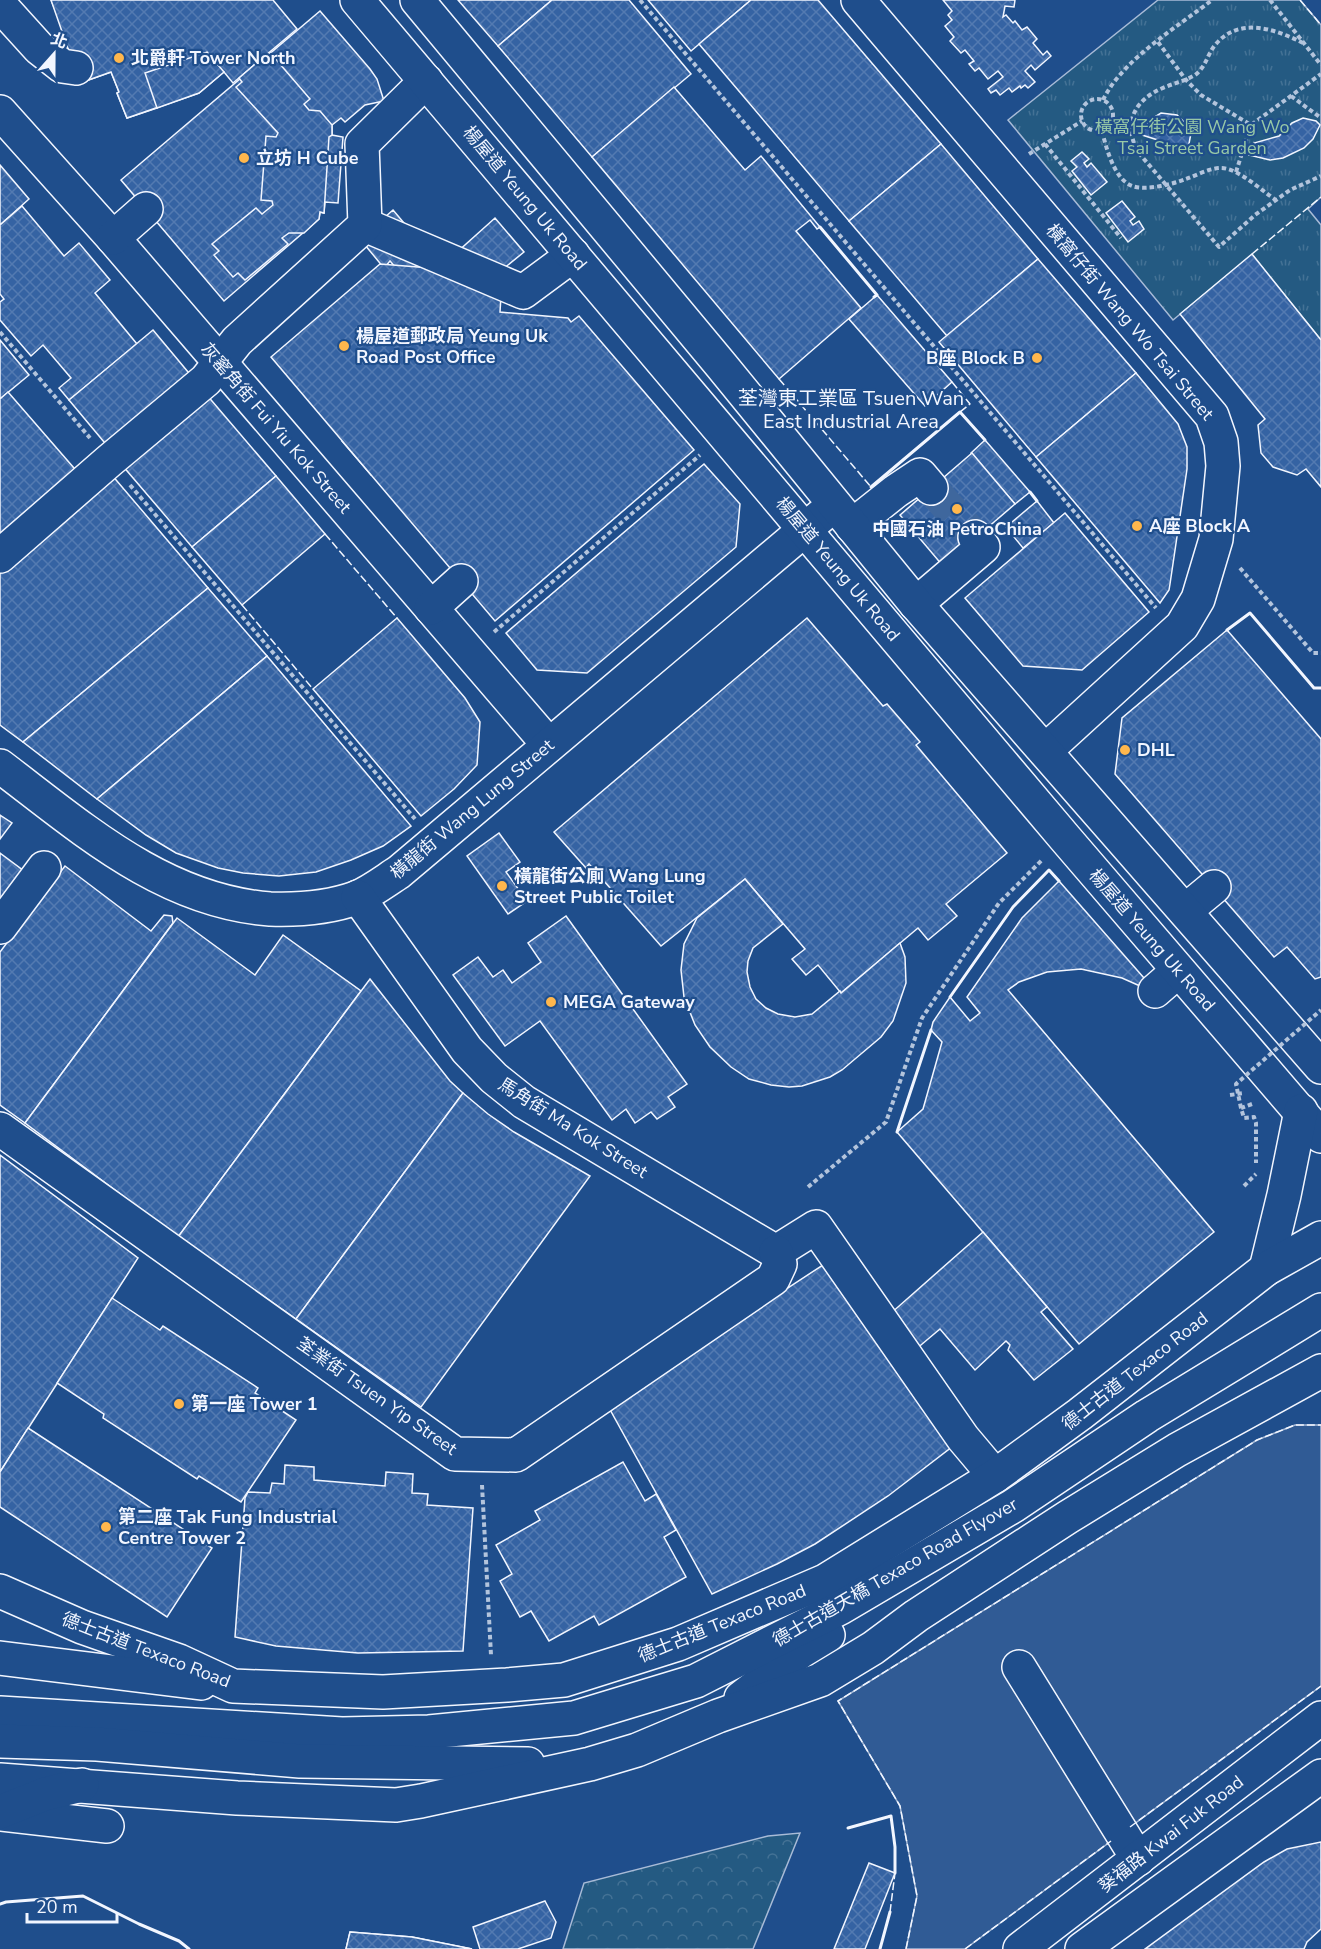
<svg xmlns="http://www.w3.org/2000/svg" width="1321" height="1949" font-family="'Nunito Sans','Noto Sans TC',sans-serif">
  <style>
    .forest { fill: url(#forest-crowns); stroke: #a8bbd7; stroke-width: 1.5 }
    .park { fill: url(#park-tufts); stroke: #a8bbd7; stroke-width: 1.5 }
    .parking { fill: #305b95; stroke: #a8bbd7; stroke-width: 1.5 }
    .building { fill: url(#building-cross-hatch); stroke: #f2f6ff; stroke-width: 1.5 }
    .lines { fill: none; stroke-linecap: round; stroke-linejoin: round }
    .minor-tunnel { stroke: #3f679d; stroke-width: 33; stroke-dasharray: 33 16; stroke-linecap: butt }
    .minor-casing { stroke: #f2f6ff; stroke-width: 36 }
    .major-casing { stroke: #f2f6ff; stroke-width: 36 }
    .highway-casing { stroke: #f2f6ff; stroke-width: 36 }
    .path { stroke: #b3c4dc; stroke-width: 4; stroke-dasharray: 4.5 3; stroke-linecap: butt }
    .minor { stroke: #1f4e8c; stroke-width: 33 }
    .major { stroke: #1f4e8c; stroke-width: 33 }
    .highway { stroke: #1f4e8c; stroke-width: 33 }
    .path-bridge { stroke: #b3c4dc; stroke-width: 4; stroke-dasharray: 4.5 3; stroke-linecap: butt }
    .fence { stroke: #f2f6ff; stroke-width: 1.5; stroke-dasharray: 8 3; stroke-linecap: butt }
    .wall { stroke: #f2f6ff; stroke-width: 3 }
    .poi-dot { fill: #ffb74d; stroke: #1f4e8c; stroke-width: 2 }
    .labels { text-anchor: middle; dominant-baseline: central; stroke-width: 4.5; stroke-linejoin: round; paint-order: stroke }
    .poi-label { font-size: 18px; font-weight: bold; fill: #f2f6ff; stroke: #1f4e8c; text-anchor: start }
    .park-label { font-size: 18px; fill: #97c8a6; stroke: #1f4e8c }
    .street-label { font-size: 18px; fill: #f2f6ff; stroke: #1f4e8c }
    .neighbourhood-label { font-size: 20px; fill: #f2f6ff; stroke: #1f4e8c }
  </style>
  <defs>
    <pattern id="forest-crowns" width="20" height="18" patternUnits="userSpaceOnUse" patternTransform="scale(1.5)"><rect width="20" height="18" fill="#245a82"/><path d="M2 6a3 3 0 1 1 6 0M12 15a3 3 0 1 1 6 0" fill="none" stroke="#447295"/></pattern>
    <pattern id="park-tufts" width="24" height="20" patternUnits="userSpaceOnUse" patternTransform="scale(1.5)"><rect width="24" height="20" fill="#245a82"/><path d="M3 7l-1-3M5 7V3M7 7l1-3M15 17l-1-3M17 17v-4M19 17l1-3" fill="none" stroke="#447295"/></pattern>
    <pattern id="building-cross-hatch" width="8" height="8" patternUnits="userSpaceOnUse" patternTransform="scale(1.5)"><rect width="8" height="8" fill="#3563a3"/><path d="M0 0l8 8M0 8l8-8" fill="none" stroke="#537ab1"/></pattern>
  </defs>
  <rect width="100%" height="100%" fill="#1f4e8c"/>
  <polygon class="forest" points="800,1833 753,1949 563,1949 584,1883 768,1836"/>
  <polygon class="park" points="1158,0 1300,0 1321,25 1321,197 1308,209 1321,225 1321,340 1252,255 1173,320 1008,120"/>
  <polygon class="parking" points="1295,1425 1321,1425 1321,1686 965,1949 906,1949 917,1896 900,1806 838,1701 1257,1440"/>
  <g class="building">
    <polygon points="51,0 153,0 166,28 160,30 168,54 165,55 168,64 152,70 149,61 142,64 157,108 127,118 117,93 119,92 111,72 80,83 65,40 67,39"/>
    <polygon points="51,0 273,0 297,29 233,83 224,72 199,93 127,118 117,93 119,92 111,72 80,83"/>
    <polygon points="458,0 552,0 498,46"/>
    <polygon points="552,0 629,0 691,74 592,157 498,46"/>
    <polygon points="648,0 751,0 691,51"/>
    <polygon points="751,0 818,0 941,144 849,221 699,44"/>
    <polygon points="943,0 1015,0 1014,7 1005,6 1003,17 1006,15 1013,23 1015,21 1022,30 1027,27 1037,39 1033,43 1043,55 1047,51 1051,56 1035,70 1031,65 1025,71 1035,82 1028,88 1025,85 1021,88 1020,86 1012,92 1009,88 1000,95 996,90 991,93 988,89 1003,77 998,71 988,79 979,68 975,71 969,64 974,61 965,50 961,53 950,41 954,37 945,26 952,20 948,15 952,11"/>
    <polygon points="320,11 370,69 377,79 384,101 365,105 345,122 341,118 332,125 332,135 343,137 338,203 325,202 324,213 320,212 319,219 224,301 121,180"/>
    <polygon points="207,52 224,72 199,93 157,108 145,73"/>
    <polygon points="273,56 310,99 304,104 309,110 320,111 332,125 332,135 329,137 324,213 320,212 319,219 304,233 289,233 282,238 288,244 245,280 238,273 233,277 214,255 219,251 212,244 256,208 262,214 273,205 272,201 261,200 266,136 276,137 278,133 236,87 242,82 239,78 262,58 266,62"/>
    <polygon points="674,87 745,170 761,156 820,227 817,229 810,220 796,231 861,308 779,379 592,157"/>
    <polygon points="1161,113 1177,115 1188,126 1191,133 1188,149 1172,149 1161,141 1142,135 1148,121"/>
    <polygon points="1303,118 1316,121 1320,125 1313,139 1304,148 1283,158 1270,160 1249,155 1254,143 1279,136 1292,123"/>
    <polygon points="941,144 1038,259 947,336 849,221"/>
    <polygon points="1082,152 1089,159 1084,163 1087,167 1091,163 1107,182 1091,195 1072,171 1077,167 1071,161"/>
    <polygon points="0,165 29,199 0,225"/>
    <polygon points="1122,201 1135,217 1130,221 1133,225 1139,221 1144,229 1128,242 1106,213"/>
    <polygon points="22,206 64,256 79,243 110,280 95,293 137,344 69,400 59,388 71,378 43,345 31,356 0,320 0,302 4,299 0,294 0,225"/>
    <polygon points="393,210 436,261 446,262 495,218 524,252 487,282 485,306 476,306 474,319 485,320 482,344 468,342 468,355 481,356 479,381 469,380 468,393 479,393 476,418 470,417 469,423 476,432 484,425 507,454 473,484 429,432 434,427 431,423 420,422 416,426 421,431 371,475 342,441 371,417 377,424 384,419 385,412 379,410 381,386 391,387 392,374 382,373 384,348 397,350 398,337 385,336 387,312 397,313 398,300 387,299 389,274 395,276 397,269 390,261 384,268 360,239"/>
    <polygon points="1252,254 1321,340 1321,487 1306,469 1297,475 1273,467 1261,453 1258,425 1265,419 1180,314"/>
    <polygon points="1038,259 1136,373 1036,457 939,342"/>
    <polygon points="380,264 481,272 501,296 500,312 568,318 571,322 579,316 694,450 495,621 271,357"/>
    <polygon points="877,295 952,382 925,406 849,319"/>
    <polygon points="153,330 193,378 109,448 69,400"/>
    <polygon points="0,340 29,375 0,399"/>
    <polygon points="1136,373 1178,424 1187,447 1187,469 1170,584 1169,590 1160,603 1036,457"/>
    <polygon points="8,392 80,475 0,542 0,399"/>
    <polygon points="206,394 276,476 192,547 122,465"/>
    <polygon points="985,440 1030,492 1015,504 971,453"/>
    <polygon points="972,453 1015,504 943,566 900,515"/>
    <polygon points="704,464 740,504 736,547 587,673 537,670 506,633"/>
    <polygon points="111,474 208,588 23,742 0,725 0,568"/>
    <polygon points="276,476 325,534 242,605 192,547"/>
    <polygon points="1037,501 1054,523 1023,548 1006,527"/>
    <polygon points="1065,513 1149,612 1082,670 1023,666 965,598"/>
    <polygon points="208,588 267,656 97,799 23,742"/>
    <polygon points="397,618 465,698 480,722 477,765 454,789 421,816 313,689"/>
    <polygon points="807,618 883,706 887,704 920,742 916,745 1007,853 946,904 957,916 928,940 918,928 841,993 818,965 806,975 792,959 805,949 745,879 661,946 589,864 586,868 554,832"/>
    <polygon points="1227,630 1321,739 1321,977 1315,979 1287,947 1274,957 1115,774 1122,718"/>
    <polygon points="267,656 411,826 383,846 351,860 316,872 279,876 243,873 218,868 176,853 146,835 97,799"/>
    <polygon points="0,815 12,823 0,839"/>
    <polygon points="499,833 520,862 506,872 527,901 508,914 467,856"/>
    <polygon points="0,853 24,871 0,904"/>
    <polygon points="65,866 151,931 164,915 172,916 173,923 25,1123 0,1105 0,952"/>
    <polygon points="745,879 783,924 753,948 748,961 747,972 750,987 756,999 766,1008 778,1014 795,1017 812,1014 840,991 841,993 900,943 905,957 906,983 893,1021 881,1037 842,1070 830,1077 802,1086 789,1087 771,1085 749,1079 731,1067 710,1047 695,1025 684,997 681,970 684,944 697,918"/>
    <polygon points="1059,881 1158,994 1122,978 1081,969 1047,972 1019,982 1008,990 1214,1232 1079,1344 897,1132 923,1109 942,1042 931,1030 933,1022 950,997 970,1021 980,1013 967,997 1022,918"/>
    <polygon points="566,916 687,1084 668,1097 675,1107 657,1119 651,1112 635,1123 626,1109 612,1120 540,1021 505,1046 453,975 478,957 493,977 503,970 512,983 541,962 528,943"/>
    <polygon points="177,918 255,975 283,935 361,991 178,1237 25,1123"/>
    <polygon points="370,979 450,1081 463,1093 296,1319 178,1237"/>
    <polygon points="463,1093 488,1114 514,1132 590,1176 421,1407 296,1319"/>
    <polygon points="0,1155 138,1258 0,1472"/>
    <polygon points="983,1232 1047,1307 1041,1312 1073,1349 1034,1380 1008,1350 1010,1345 1006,1341 975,1370 940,1329 915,1350 890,1314"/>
    <polygon points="829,1261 957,1443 888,1496 815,1544 777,1564 712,1594 608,1406"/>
    <polygon points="112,1298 160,1330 163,1326 258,1388 255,1393 296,1420 241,1502 199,1476 197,1479 103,1418 104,1414 57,1383"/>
    <polygon points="28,1428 212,1548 167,1617 0,1507 0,1472"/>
    <polygon points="623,1462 645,1501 656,1494 676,1530 664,1537 686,1577 599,1625 594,1616 549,1641 531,1611 520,1617 500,1581 512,1574 496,1545 540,1520 535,1511"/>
    <polygon points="285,1465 314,1467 314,1480 385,1486 386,1472 413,1474 412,1493 428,1494 427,1505 473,1508 463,1651 358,1653 276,1646 235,1637 245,1498 248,1492 270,1493 272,1483 284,1484"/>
    <polygon points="1321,1842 1321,1929 1307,1942 1304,1949 1145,1949 1264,1862 1287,1849"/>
    <polygon points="869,1863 895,1873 865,1949 834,1949"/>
    <polygon points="545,1901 556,1922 551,1938 518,1949 480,1949 473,1927"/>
    <polygon points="350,1932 412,1937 472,1949 346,1949"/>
    <polygon points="350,1932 412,1937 472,1949 346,1949"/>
  </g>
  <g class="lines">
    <polyline class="minor-tunnel" points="931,488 975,537"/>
    <g class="minor-casing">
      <g id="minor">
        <polyline points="858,0 1212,416 1221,442 1223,466 1216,539 1198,599 1182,626 1045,751"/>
        <polyline points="0,5 39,48 62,66 76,68"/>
        <polyline points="0,112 113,238 549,745"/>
        <polyline points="365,225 523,292 573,255"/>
        <polyline points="113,238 146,209"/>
        <polyline points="852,526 896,491 920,475 931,488"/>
        <polyline points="0,556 109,461 206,380 237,341 365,225 362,144 426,81"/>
        <polyline points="916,604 983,547 975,537"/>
        <polyline points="431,608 461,581"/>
        <path d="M 0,766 C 82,828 163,901 270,909 C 300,910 328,908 356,898 C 371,892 385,881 399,872 L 834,505"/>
        <polyline points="358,897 467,1050 494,1078 524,1102 776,1252 816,1227 963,1438 995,1476"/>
        <polyline points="1185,911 1214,887"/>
        <polyline points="0,927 44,868"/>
        <polyline points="1155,991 1178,971"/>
        <polyline points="0,1129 455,1454 516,1455 773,1279 780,1264 776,1252"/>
        <polyline points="1019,1667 1138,1859"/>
        <polyline points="0,1814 107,1826"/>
      </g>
    </g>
    <g class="major-casing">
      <g id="major">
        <polyline points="357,0 1065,838 1321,1136"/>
        <polyline points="417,0 721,365 916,604 1321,1067"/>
        <polyline points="1266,1269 1284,1195 1301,1111"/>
        <polyline points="0,1591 82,1627 179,1661 233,1686 383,1692 507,1685 564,1680 678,1644 825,1581 995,1476 1080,1414 1266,1269 1321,1238"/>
        <polyline points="0,1658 201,1683"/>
        <polyline points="741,1698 800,1652 828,1635"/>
        <polyline points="0,1713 342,1734 429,1732 574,1718 696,1681 840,1608 1013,1506 1147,1416 1321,1310"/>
        <polyline points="0,1741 97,1744 300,1761 528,1764"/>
        <polyline points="0,1780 237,1798 396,1805 421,1801 590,1764 637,1750 718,1716 820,1680 873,1648 916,1616 1068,1517 1177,1450 1321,1371"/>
        <polyline points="1020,1949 1321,1718"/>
        <polyline points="1082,1949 1321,1776"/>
      </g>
    </g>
    <g class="highway-casing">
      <polyline id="highway" points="0,1812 45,1794 82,1785"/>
    </g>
    <g class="path">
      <polyline points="640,0 1156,608"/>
      <polyline points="1270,0 1321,65"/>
      <polyline points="1158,42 1186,80 1201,95 1251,125 1321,74"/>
      <path d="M 1303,43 C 1275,29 1239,16 1215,45 C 1207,55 1206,67 1195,75 C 1185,81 1175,83 1165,87 C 1135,99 1122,122 1138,152 L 1219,247 L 1255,215 L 1290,190 L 1321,176"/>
      <polyline points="1291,96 1321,118"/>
      <circle cx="1097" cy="115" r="16"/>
      <path d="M 1103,100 C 1122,60 1176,28 1212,0"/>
      <path d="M 1102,131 C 1106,147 1114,179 1132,186 C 1146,191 1173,184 1186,179 C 1197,175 1210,168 1221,168 C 1238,168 1262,191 1276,200"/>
      <polyline points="1045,144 1121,238"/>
      <polyline points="1029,154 1082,121"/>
      <polyline points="1236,172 1251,125"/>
      <polyline points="0,332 90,438"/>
      <polyline points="130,485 415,819"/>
      <polyline points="1240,568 1313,653 1321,653"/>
      <polyline points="494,632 700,455"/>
      <polyline points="1230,1095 1244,1093"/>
      <polyline points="1252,1104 1241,1108 1244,1118 1254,1117 1256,1123 1256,1163"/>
      <polyline points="1244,1186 1256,1174"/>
      <polyline points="808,1187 886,1122 922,1018 999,903 1042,860"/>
      <polyline points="482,1485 491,1655"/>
    </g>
    <use href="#minor" class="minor"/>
    <use href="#major" class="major"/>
    <use href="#highway" class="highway"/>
    <polyline class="path-bridge" points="1241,1108 1236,1084 1321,1010"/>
    <g class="fence">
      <polyline points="1300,0 1321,25"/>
      <polyline points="1252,254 1321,197"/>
      <polyline points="779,379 871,487"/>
      <polyline points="952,382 970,404 960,412"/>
      <polyline points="325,534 397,618"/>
      <polyline points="242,605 313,689"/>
      <polyline points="1130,1827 1321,1686"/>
      <polyline points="890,1912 895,1873"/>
      <polyline points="906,1949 917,1896 900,1806 838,1701 1257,1440 1295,1425 1321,1425"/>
      <polyline points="965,1949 1111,1841"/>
    </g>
    <g class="wall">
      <polyline points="820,227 877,295 874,297"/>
      <polyline points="871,487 960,412 985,440"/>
      <polyline points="1030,492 1037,501"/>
      <polyline points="1227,630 1250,613 1314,688 1321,688"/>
      <polyline points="950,997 1013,907 1049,870 1059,881"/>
      <polyline points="897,1132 931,1030"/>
      <polyline points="848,1828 891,1816 895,1847 895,1873"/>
      <polyline points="0,1904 6,1902 83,1896 139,1924 179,1941 189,1949"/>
      <polyline points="880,1949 890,1912"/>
    </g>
  </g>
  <g class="poi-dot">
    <circle cx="119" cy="58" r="6"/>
    <circle cx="244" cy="158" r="6"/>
    <circle cx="344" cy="346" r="6"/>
    <circle cx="1037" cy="358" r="6"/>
    <circle cx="957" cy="509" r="6"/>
    <circle cx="1137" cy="526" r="6"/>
    <circle cx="1125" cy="750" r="6"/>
    <circle cx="502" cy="886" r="6"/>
    <circle cx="551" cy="1002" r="6"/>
    <circle cx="179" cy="1404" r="6"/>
    <circle cx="106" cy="1527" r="6"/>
  </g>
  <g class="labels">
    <g class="poi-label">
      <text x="131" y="58">北爵軒 Tower North</text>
      <text x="256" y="158">立坊 H Cube</text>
      <text x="356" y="336">楊屋道郵政局 Yeung Uk<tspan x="356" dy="21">Road Post Office</tspan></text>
      <text x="1025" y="358" text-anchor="end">B座 Block B</text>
      <text x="1149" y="526">A座 Block A</text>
      <text x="957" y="529" text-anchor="middle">中國石油 PetroChina</text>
      <text x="1137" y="750">DHL</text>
      <text x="514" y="876">橫龍街公廁 Wang Lung<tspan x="514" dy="21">Street Public Toilet</tspan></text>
      <text x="563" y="1002">MEGA Gateway</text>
      <text x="191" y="1404">第一座 Tower 1</text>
      <text x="118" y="1517">第二座 Tak Fung Industrial<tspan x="118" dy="21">Centre Tower 2</tspan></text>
    </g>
    <g class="park-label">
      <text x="1192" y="127">橫窩仔街公園 Wang Wo<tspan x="1192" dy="21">Tsai Street Garden</tspan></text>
    </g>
    <g class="street-label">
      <text transform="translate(525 198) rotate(50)">楊屋道 Yeung Uk Road</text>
      <text transform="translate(1130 322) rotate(50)">橫窩仔街 Wang Wo Tsai Street</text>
      <text transform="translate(276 428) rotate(49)">灰窰角街 Fui Yiu Kok Street</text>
      <text transform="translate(838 569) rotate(50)">楊屋道 Yeung Uk Road</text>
      <text transform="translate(472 809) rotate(-40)">橫龍街 Wang Lung Street</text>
      <text transform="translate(1152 940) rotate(49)">楊屋道 Yeung Uk Road</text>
      <text transform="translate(573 1128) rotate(32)">馬角街 Ma Kok Street</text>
      <text transform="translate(1135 1371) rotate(-38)">德士古道 Texaco Road</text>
      <text transform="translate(377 1396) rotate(35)">荃業街 Tsuen Yip Street</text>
      <text transform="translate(895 1572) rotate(-30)">德士古道天橋 Texaco Road Flyover</text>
      <text transform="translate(722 1623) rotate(-22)">德士古道 Texaco Road</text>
      <text transform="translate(146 1650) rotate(21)">德士古道 Texaco Road</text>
      <text transform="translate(1171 1834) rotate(-38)">葵福路 Kwai Fuk Road</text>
    </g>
    <g class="neighbourhood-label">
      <text x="851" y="398">荃灣東工業區 Tsuen Wan<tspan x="851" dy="23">East Industrial Area</tspan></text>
    </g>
  </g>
  <g transform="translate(54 54) rotate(21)" stroke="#1f4e8c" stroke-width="4.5" paint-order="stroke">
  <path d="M0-4.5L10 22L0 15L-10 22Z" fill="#f2f6ff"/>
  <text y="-9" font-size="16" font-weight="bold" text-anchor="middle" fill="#f2f6ff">北</text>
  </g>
  <path d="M27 1913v9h90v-9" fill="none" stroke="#f2f6ff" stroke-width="3"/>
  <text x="36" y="1913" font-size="18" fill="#f2f6ff" stroke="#1f4e8c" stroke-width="4.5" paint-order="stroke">20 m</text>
</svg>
